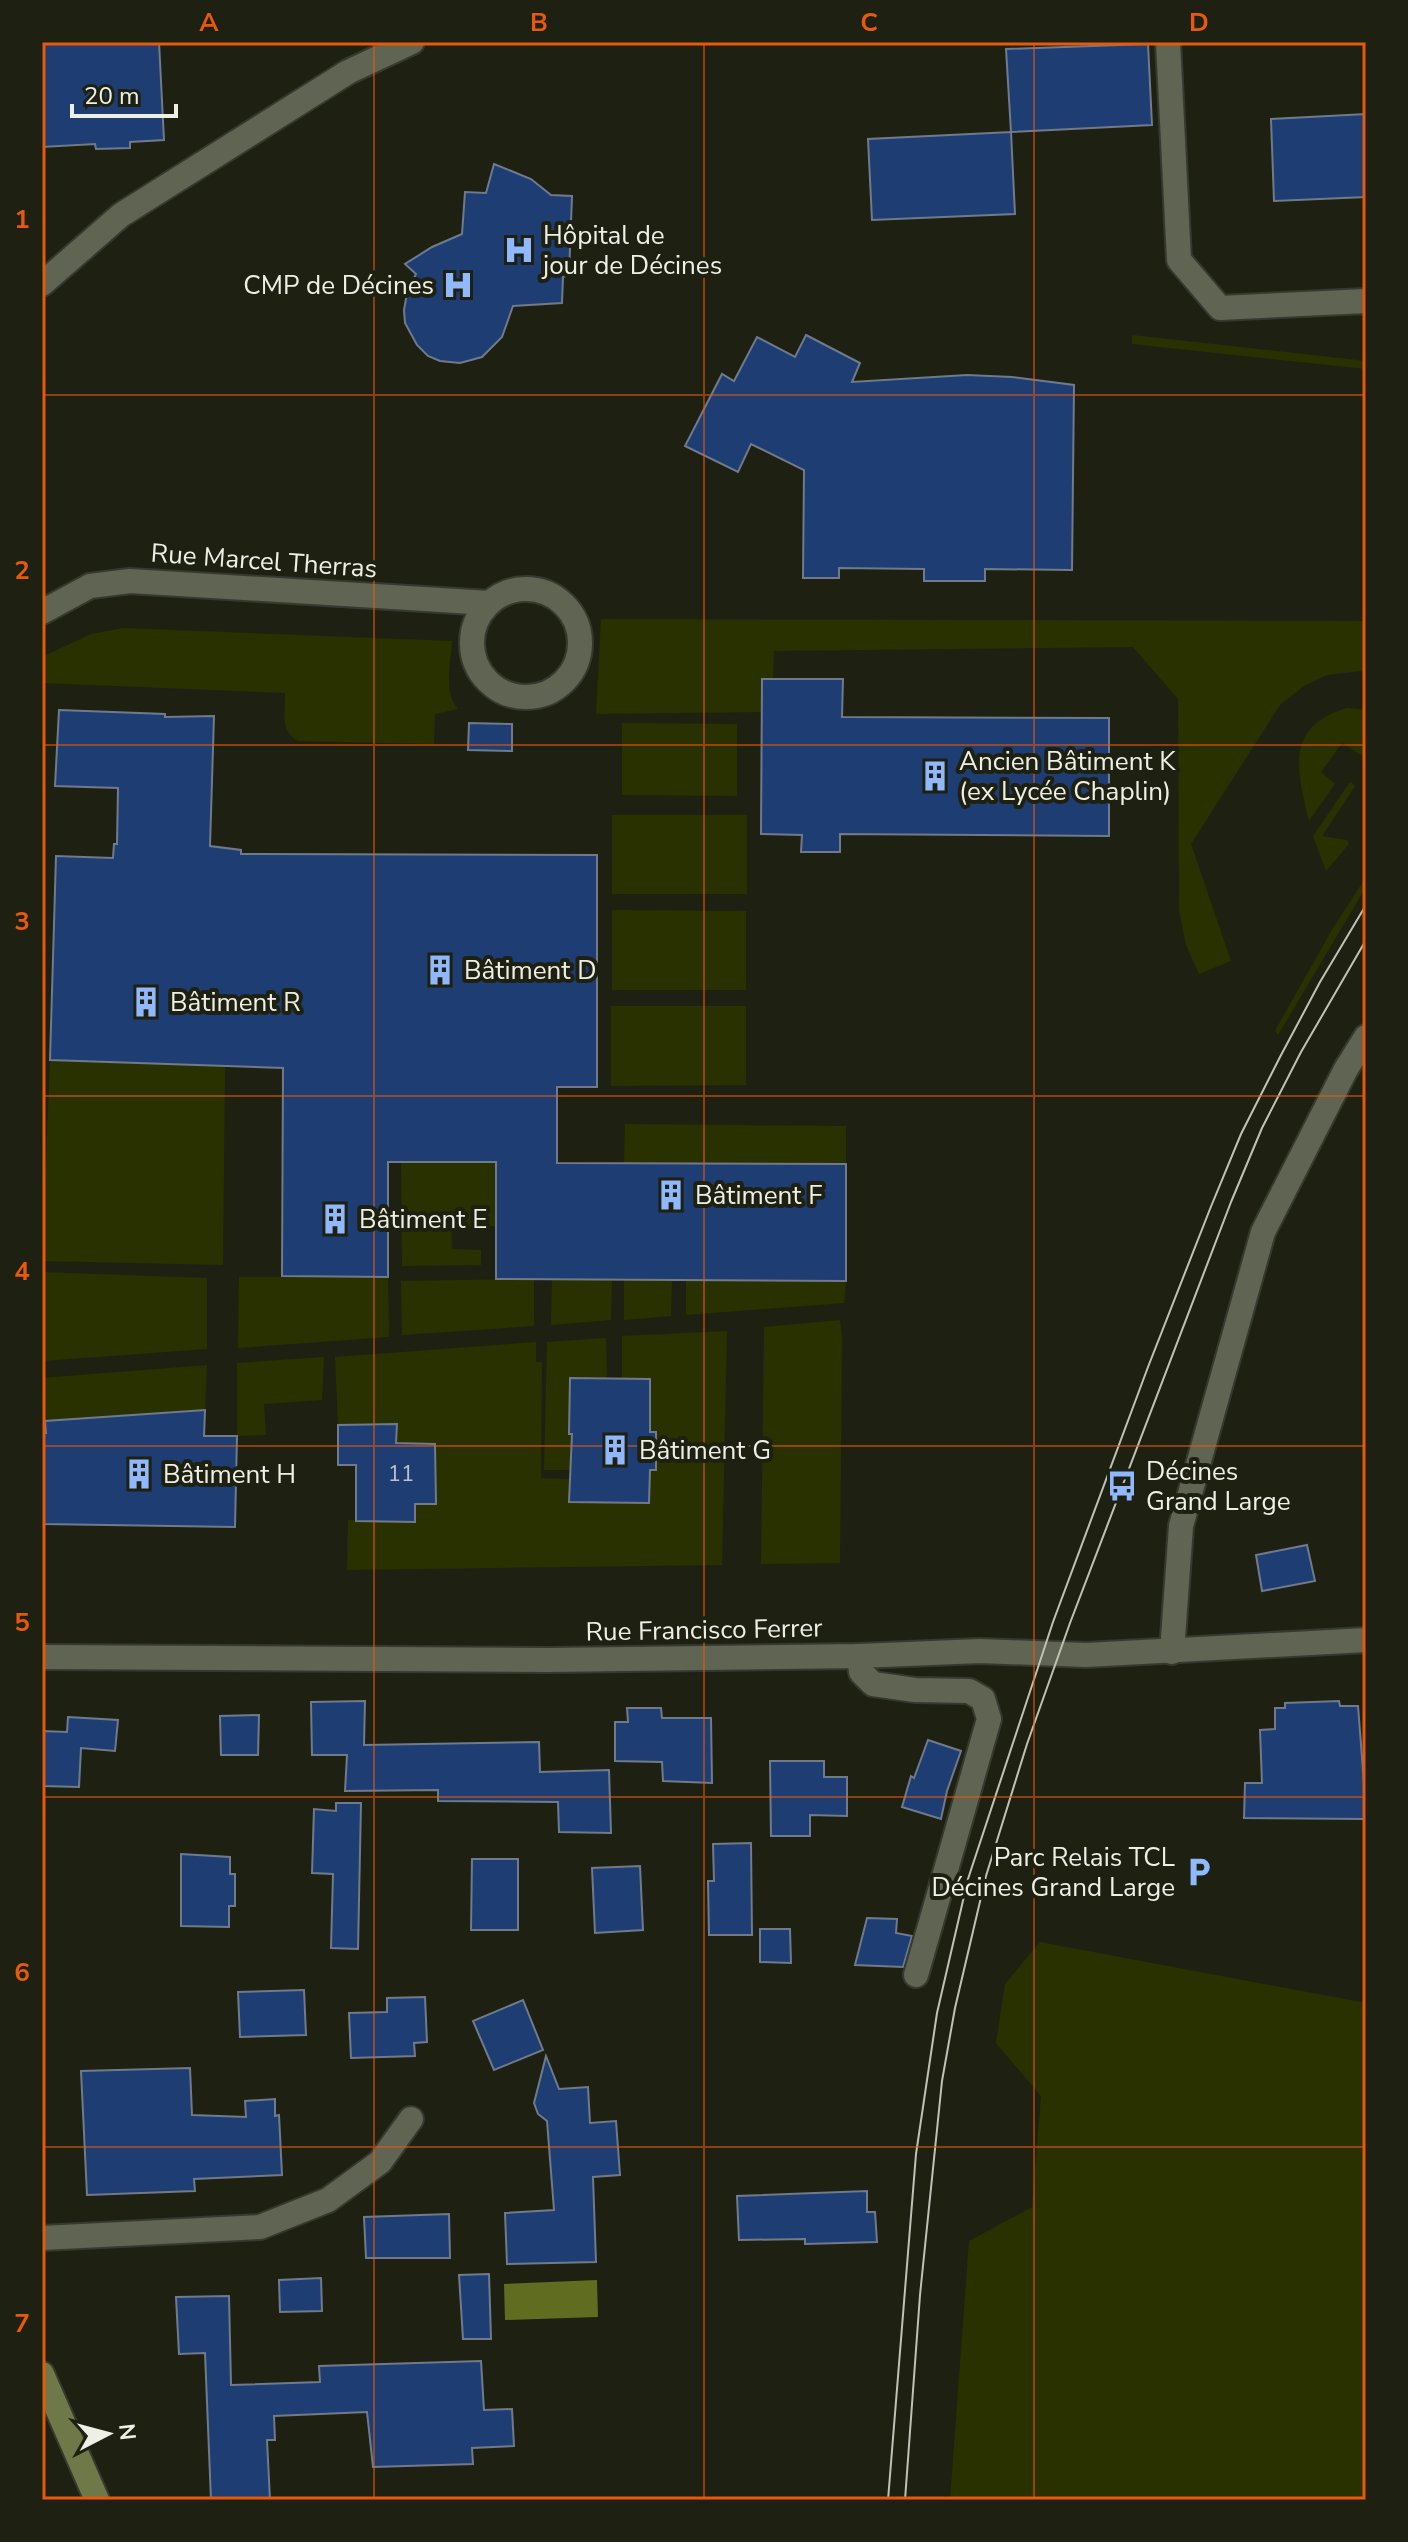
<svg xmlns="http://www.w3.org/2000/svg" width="1408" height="2542" font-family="'Nunito Sans',sans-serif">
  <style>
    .green { fill: #2a3100 }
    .water { fill: #606c1f }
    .building { fill: #1d3d73; stroke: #707a8b; stroke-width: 2 }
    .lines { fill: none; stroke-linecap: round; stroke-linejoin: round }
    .street-casing { stroke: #36392f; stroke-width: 28 }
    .secondary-casing { stroke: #36392f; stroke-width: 28 }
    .street { stroke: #606452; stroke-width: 24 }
    .secondary { stroke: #6f7849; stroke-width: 24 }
    .tram { stroke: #c0c2b7; stroke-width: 2 }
    .grid { fill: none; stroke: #e8590c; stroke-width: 2; stroke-opacity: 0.55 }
    .labels { text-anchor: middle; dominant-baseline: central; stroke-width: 8; stroke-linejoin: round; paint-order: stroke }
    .number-label { font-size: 22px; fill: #bac3c9 }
    .poi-label { font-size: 26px; fill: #eef0e6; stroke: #1e2112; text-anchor: start }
    .street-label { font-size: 26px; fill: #eef0e6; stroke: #1e2112 }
    .neatline { fill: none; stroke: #e8590c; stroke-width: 3 }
    .grid-label { font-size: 26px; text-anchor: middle; font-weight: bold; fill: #e8590c }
  </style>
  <rect width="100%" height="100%" fill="#1e2112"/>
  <g class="green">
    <polygon points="1132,335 1366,361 1366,369 1132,344"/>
    <polygon points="601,619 1366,621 1366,673 1360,671 1327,675 1304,686 1280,705 1191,844 1231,961 1199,974 1186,945 1179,910 1178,699 1133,647 774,651 773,679 762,679 762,712 596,714"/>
    <path d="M 123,628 L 452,641 C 451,661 443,693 458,709 L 435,714 L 434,744 L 298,741 C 279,731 286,712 285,693 L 42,683 L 42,657 L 91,634 Z"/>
    <path d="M 1347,708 L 1360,709 L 1366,712 L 1366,758 L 1342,743 L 1321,772 L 1335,784 L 1309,821 C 1297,770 1284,727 1347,708 Z"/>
    <polygon points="622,723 737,724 737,796 622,795"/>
    <polygon points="1350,782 1355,786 1322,836 1347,840 1349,844 1326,871 1313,836"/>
    <rect x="612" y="815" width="135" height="79"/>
    <polygon points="1366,877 1366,887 1278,1035 1275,1031 1333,928"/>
    <polygon points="612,910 746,911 746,990 612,990"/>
    <polygon points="611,1006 746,1006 746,1085 611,1086"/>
    <polygon points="50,1060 225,1065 223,1265 42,1261"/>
    <polygon points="625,1124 846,1126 846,1164 624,1163"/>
    <polygon points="401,1162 496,1162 496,1226 451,1227 452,1249 481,1250 481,1265 402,1266"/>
    <polygon points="42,1272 207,1278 207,1349 42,1361"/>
    <polygon points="239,1277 388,1277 389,1337 238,1348"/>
    <polygon points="534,1279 534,1326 402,1335 401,1281"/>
    <polygon points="552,1280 612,1280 611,1320 551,1325"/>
    <polygon points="624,1280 672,1280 671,1316 624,1320"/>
    <polygon points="686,1280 846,1281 844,1303 686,1315"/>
    <polygon points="840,1320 842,1338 840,1563 761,1564 764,1327"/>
    <polygon points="727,1331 722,1565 347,1570 348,1520 415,1522 415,1504 435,1504 435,1444 396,1443 396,1424 338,1425 335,1357 536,1342 536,1362 542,1362 541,1478 569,1479 569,1502 649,1503 650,1470 656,1469 656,1432 650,1432 650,1380 622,1379 622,1336"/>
    <polygon points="606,1338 607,1379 570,1379 569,1433 574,1434 574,1466 570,1467 570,1470 544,1470 547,1342"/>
    <polygon points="324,1357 322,1400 264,1404 266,1435 237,1436 237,1363"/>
    <polygon points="207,1365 205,1410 46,1421 46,1433 42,1433 42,1378"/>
    <polygon points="1040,1942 1366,2003 1366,2500 950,2500 969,2241 1032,2207 1041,2096 996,2043 1005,1984"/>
  </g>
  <polygon class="water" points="597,2280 598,2317 505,2320 504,2284"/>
  <g class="building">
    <polygon points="42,42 159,42 164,140 130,142 130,148 96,149 95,144 42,147"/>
    <polygon points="1148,44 1152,125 1011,132 1006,49"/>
    <polygon points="1366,114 1366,197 1274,201 1271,119"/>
    <polygon points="1011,132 1015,214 872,220 868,139"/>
    <polygon points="494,164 531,179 551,195 572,196 569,275 563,277 562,303 513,306 502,337 482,357 460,363 440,361 428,356 417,345 405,323 404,310 407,293 416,274 405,264 432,247 462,234 465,192 486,193"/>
    <polygon points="806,335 860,363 852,382 967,375 1012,377 1074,385 1072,570 985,569 985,581 924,581 924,569 839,568 839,578 803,578 804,470 751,444 738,472 685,446 722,374 734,381 757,337 795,357"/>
    <polygon points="762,679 843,679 842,717 1109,718 1109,836 840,834 840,852 801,852 802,835 761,834"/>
    <polygon points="59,710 165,714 165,717 214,716 210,846 241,850 241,854 597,855 597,1087 557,1087 557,1163 846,1164 846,1281 496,1279 496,1162 388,1162 388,1277 282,1276 283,1068 50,1060 56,856 113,858 114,844 117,844 118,788 55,786"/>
    <polygon points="469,723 512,724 512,751 468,750"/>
    <polygon points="570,1378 650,1379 650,1432 656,1432 656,1470 650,1470 649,1503 569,1502 572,1434 569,1434"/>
    <polygon points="205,1410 204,1436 237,1436 235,1527 43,1524 42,1433 46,1433 45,1421"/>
    <polygon points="397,1424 396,1443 435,1444 436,1504 415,1504 415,1522 356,1521 356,1465 338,1465 338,1425"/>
    <polygon points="1307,1545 1315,1581 1262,1591 1256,1555"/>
    <polygon points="365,1701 364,1745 539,1742 540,1772 609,1770 611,1833 559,1832 558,1802 438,1801 438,1790 345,1791 347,1755 312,1755 311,1702"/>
    <polygon points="1339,1701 1340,1706 1358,1706 1364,1783 1366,1783 1366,1819 1244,1818 1245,1783 1262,1783 1260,1730 1275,1729 1275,1708 1285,1708 1285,1703"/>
    <polygon points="627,1708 661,1708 662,1718 711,1718 712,1783 663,1781 662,1762 615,1761 615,1722 628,1722"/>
    <polygon points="259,1715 258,1755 221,1755 220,1716"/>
    <polygon points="68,1717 118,1720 115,1751 81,1748 79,1787 42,1786 42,1731 67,1732"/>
    <polygon points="928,1740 961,1751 947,1791 941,1819 902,1807 911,1776 914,1778"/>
    <polygon points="770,1761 824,1761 824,1777 847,1777 847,1816 810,1815 810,1836 771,1836"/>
    <polygon points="336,1803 361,1803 358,1949 331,1948 333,1874 312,1873 314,1809 336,1811"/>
    <polygon points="751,1843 752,1935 709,1935 708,1881 714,1881 713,1844"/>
    <polygon points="181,1854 230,1857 230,1874 235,1874 235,1906 229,1906 229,1927 181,1926"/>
    <polygon points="472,1859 518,1859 518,1930 471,1930"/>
    <polygon points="640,1866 643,1930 595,1933 592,1868"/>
    <polygon points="867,1918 897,1919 896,1933 912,1936 903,1967 855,1965"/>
    <polygon points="760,1929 790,1929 791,1963 760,1962"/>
    <polygon points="304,1990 306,2035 240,2037 238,1992"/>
    <polygon points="425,1997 427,2042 414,2043 415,2056 351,2058 349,2013 387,2012 387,1998"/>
    <polygon points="523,2000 543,2050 494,2070 473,2021"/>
    <polygon points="546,2056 559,2089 588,2087 590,2123 616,2121 620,2175 593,2177 596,2262 507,2264 505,2213 554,2210 547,2121 538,2114 534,2103"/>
    <polygon points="190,2068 192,2115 246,2117 245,2101 275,2099 275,2116 279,2115 282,2175 194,2179 195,2191 87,2195 81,2071"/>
    <polygon points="867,2191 867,2212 875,2212 877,2242 805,2244 805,2239 739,2240 737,2196"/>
    <polygon points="449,2214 450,2258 366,2258 364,2217"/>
    <polygon points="489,2274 491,2339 463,2339 459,2275"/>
    <polygon points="321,2278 322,2311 280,2312 279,2280"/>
    <polygon points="229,2296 231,2385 320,2382 319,2366 481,2361 484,2410 512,2409 514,2446 472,2448 473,2464 373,2467 367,2412 274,2416 275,2440 267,2440 270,2500 211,2500 205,2353 179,2354 176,2297"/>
  </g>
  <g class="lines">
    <g class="street-casing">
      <g id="street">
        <polyline points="1168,42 1179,260 1220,308 1366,301"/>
        <polyline points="42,284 121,215 348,72 412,42"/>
        <circle cx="526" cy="643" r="54"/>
        <polyline points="42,612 90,586 130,581 489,603"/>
        <polyline points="1172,1652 1181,1526 1263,1232 1346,1069 1366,1037"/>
        <polyline points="859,1656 861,1672 873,1684 915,1690 969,1691 983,1699 989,1719 916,1975"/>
        <polyline points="42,1657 548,1660 859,1656 980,1651 1086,1655 1366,1640"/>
        <polyline points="42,2238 260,2227 328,2200 380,2162 411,2119"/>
      </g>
    </g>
    <g class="secondary-casing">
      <polyline id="secondary" points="42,2374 97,2500"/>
    </g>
    <use href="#street" class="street"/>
    <use href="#secondary" class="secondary"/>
    <g class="tram">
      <polyline points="888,2500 916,2154 937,2013 968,1879 1053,1622 1148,1367 1210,1209 1241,1134 1280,1057 1320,982 1366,905"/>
      <polyline points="905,2500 920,2295 942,2081 955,2008 986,1876 1027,1744 1070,1623 1231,1202 1262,1128 1301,1052 1366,940"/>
    </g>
  </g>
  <path class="grid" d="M 374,42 L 374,2500M 704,42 L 704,2500M 1034,42 L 1034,2500M 42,395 L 1366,395M 42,745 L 1366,745M 42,1096 L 1366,1096M 42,1446 L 1366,1446M 42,1797 L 1366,1797M 42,2147 L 1366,2147"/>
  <defs>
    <g id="hospital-bare" transform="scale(2.4)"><path d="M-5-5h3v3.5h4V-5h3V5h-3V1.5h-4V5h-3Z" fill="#8fb8fd" stroke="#1e2112" stroke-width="2.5" paint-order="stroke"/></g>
    <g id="building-bare" transform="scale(2.4)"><path d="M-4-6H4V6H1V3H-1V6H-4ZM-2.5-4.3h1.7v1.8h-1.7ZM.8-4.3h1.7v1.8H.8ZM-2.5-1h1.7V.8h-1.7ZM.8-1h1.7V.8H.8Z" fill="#8fb8fd" stroke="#1e2112" stroke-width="2.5" paint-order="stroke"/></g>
    <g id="bus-bare" transform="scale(2.4)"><path d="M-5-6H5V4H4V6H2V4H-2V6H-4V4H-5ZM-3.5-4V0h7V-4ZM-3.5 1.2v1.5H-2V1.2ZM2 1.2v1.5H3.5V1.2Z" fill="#8fb8fd" stroke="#1e2112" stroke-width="2.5" paint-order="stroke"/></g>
    <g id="parking-bare" transform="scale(2.4)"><path d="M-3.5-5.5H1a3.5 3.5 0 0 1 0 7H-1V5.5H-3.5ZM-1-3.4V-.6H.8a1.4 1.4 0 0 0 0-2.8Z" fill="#8fb8fd" stroke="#1e2112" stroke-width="2.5" paint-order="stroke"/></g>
  </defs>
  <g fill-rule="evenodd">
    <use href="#hospital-bare" x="519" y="250"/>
    <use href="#hospital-bare" x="458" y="285"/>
    <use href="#building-bare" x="935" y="776"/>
    <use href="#building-bare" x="440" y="970"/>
    <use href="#building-bare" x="146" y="1002"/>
    <use href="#building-bare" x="671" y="1195"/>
    <use href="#building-bare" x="335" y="1219"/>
    <use href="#building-bare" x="615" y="1450"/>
    <use href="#building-bare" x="139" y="1474"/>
    <use href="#bus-bare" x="1122" y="1486"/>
    <use href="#parking-bare" x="1199" y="1872"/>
  </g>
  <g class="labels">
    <g class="number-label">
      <text x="401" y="1474">11</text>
    </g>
    <g class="poi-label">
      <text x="543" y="235">Hôpital de<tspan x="543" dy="30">jour de Décines</tspan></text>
      <text x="434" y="285" text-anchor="end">CMP de Décines</text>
      <text x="959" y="761">Ancien Bâtiment K<tspan x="959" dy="30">(ex Lycée Chaplin)</tspan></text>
      <text x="464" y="970">Bâtiment D</text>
      <text x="170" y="1002">Bâtiment R</text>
      <text x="695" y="1195">Bâtiment F</text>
      <text x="359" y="1219">Bâtiment E</text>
      <text x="639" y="1450">Bâtiment G</text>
      <text x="1146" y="1471">Décines<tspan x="1146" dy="30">Grand Large</tspan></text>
      <text x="163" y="1474">Bâtiment H</text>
      <text x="1175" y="1857" text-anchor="end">Parc Relais TCL<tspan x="1175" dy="30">Décines Grand Large</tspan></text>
    </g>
    <g class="street-label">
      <text transform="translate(264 561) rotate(4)">Rue Marcel Therras</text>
      <text transform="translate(704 1630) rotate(-1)">Rue Francisco Ferrer</text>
    </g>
  </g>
  <rect width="1408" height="2542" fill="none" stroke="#1e2112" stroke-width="88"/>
  <g transform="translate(108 2434) rotate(84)" stroke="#1e2112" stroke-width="6" paint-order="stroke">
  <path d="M0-6L14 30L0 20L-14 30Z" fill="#eef0e6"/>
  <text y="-12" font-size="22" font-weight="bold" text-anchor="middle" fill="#eef0e6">N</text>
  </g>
  <path d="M72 104v12h104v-12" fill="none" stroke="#eef0e6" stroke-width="4"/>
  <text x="84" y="104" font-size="24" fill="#eef0e6" stroke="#1e2112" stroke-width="6" paint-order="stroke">20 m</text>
  <rect x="44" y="44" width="1320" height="2454" class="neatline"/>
  <g class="grid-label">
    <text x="209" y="31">A</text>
    <text x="539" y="31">B</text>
    <text x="869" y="31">C</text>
    <text x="1199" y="31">D</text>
    <text x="22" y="228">1</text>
    <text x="22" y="579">2</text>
    <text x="22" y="930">3</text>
    <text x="22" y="1280">4</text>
    <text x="22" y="1631">5</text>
    <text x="22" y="1981">6</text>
    <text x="22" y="2332">7</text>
  </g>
</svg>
